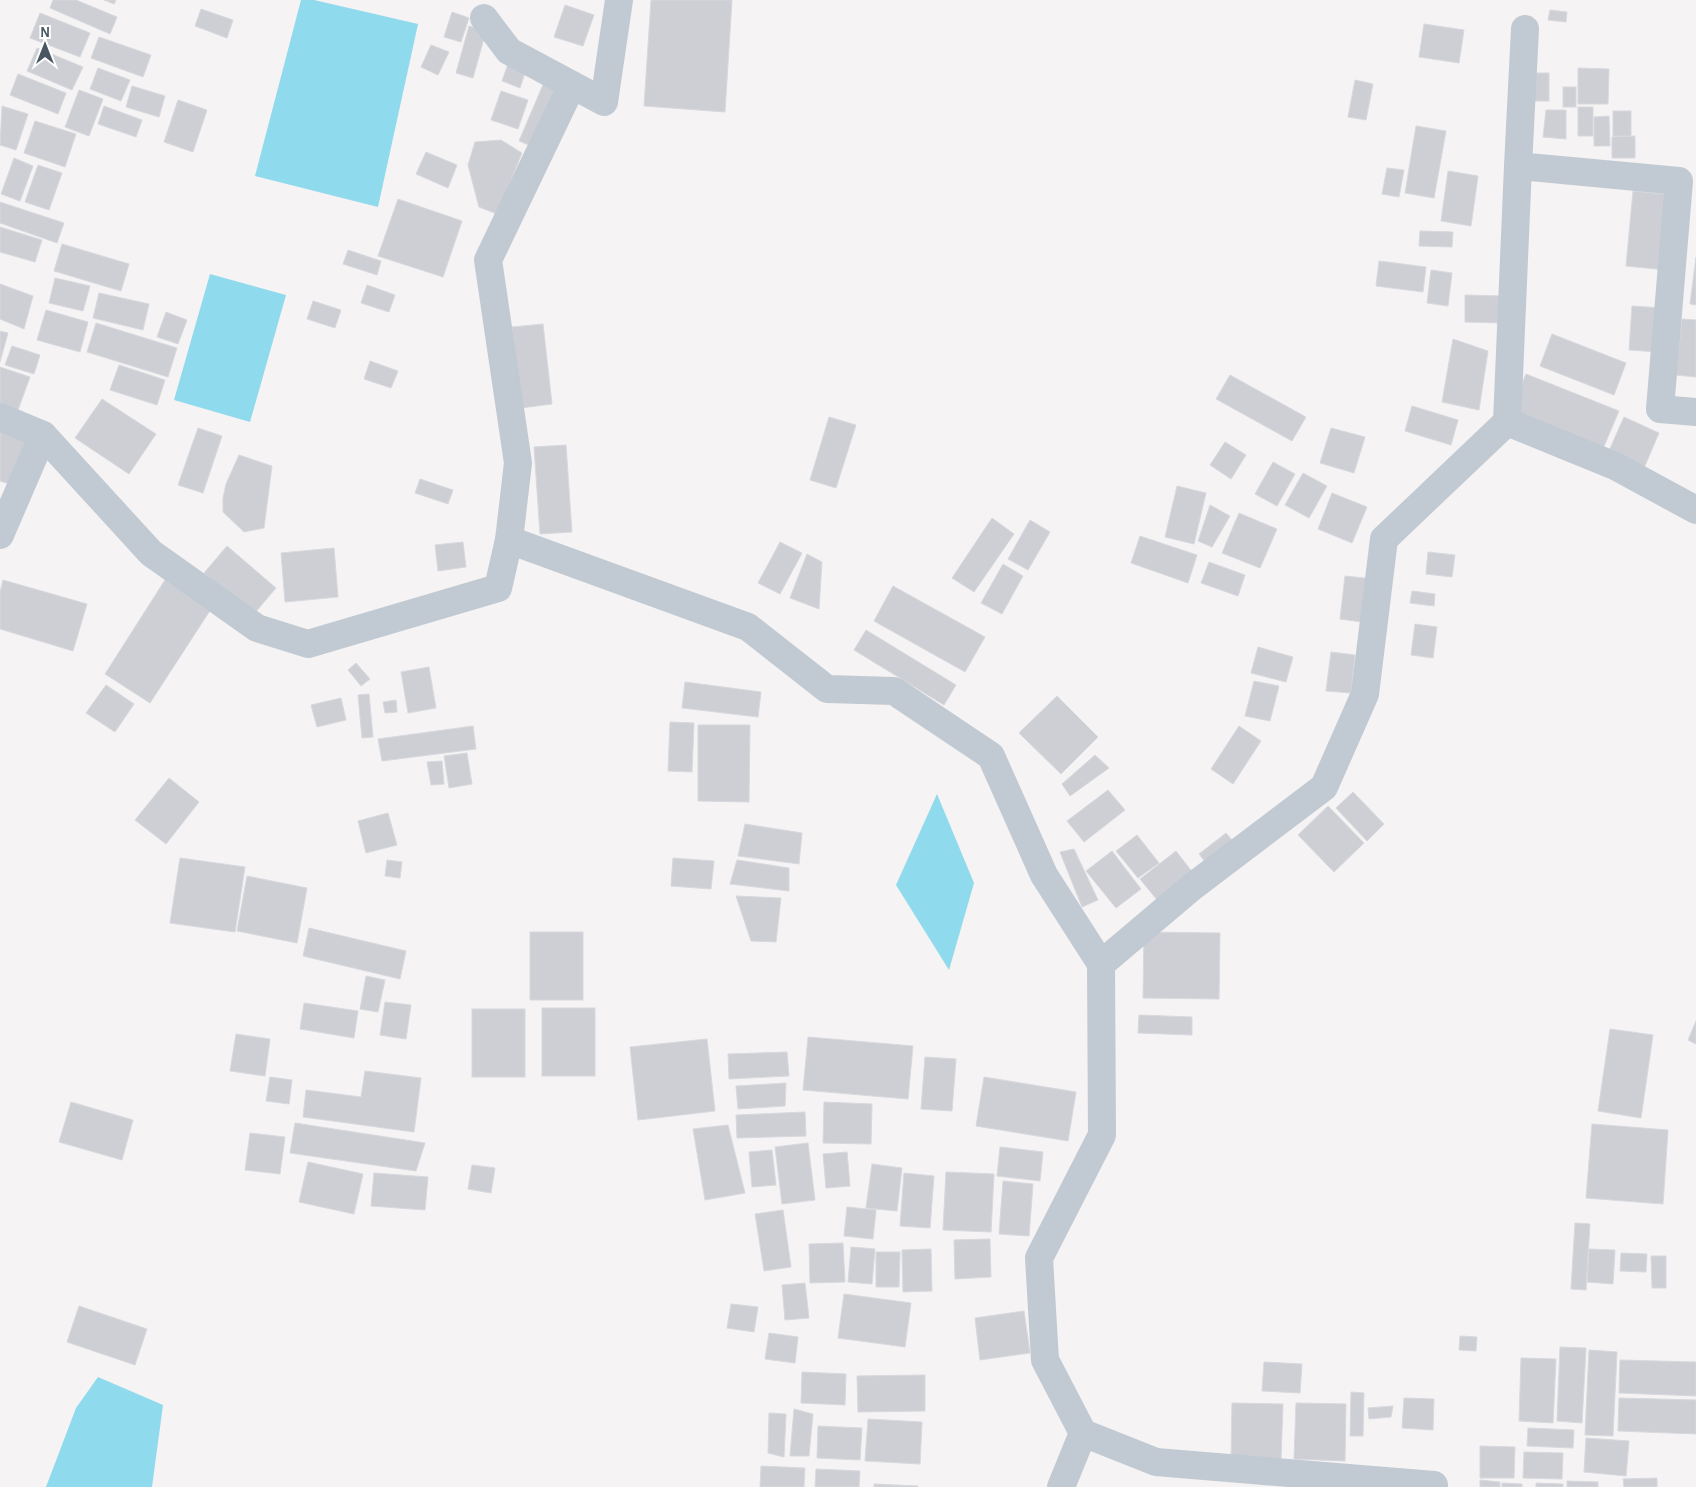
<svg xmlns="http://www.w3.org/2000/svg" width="1696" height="1487" font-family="'Alegreya Sans',sans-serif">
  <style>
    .water { fill: #90daee }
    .building { fill: #cdcfd5; stroke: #d7d9de }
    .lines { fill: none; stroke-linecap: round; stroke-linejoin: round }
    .street { stroke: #c1cad2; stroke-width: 28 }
  </style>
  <rect width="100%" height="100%" fill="#f5f3f3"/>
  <g class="water">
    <polygon points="301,0 314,0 418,24 378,207 255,176"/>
    <polygon points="210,274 286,295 250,422 174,400"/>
    <polygon points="937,794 974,883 949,970 896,885"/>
    <polygon points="98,1377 163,1405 152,1487 46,1487 76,1408"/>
  </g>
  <g class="building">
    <polygon points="53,0 76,0 117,17 110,34 50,8"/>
    <polygon points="104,0 116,0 114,4"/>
    <polygon points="651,0 732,0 725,112 644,106"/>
    <polygon points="565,5 594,15 583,46 554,37"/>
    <polygon points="201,9 233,20 227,38 195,26"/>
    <polygon points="1550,10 1567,12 1566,22 1548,20"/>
    <polygon points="452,12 469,18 461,42 444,37"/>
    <polygon points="40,13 90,33 80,57 30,38"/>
    <polygon points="1424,24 1464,30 1459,63 1419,57"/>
    <polygon points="469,26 486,31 473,78 456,73"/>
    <polygon points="99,37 151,55 143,77 91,58"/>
    <polygon points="431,45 449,52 438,75 421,67"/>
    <polygon points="37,48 83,67 72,90 27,71"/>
    <polygon points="509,61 527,67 520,88 502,81"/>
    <polygon points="98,68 130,80 121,101 90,89"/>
    <polygon points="1578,68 1609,69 1608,104 1578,104"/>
    <rect x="1534" y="73" width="15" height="28"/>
    <polygon points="18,74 66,93 58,114 10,95"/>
    <polygon points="545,80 565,89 539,149 519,141"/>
    <polygon points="1355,80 1373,84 1366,120 1348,117"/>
    <polygon points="132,86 165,96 159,117 126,107"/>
    <rect x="1563" y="87" width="13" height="20"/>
    <polygon points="79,90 103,99 89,136 65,127"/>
    <polygon points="501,91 528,100 518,129 491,120"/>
    <polygon points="178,100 207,110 193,152 164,142"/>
    <polygon points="2,106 28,114 16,150 0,145"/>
    <polygon points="104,106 142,120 136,137 98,124"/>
    <rect x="1578" y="107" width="15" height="29"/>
    <polygon points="1546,110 1566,110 1566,139 1543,137"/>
    <rect x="1613" y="111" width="18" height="25"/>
    <polygon points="1609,116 1610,146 1594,146 1594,117"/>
    <polygon points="35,121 76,134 65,167 24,153"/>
    <polygon points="1416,126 1446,131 1434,198 1405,193"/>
    <polygon points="1635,136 1635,158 1612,158 1612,137"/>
    <polygon points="501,140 522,153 497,214 479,207 468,165 475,142"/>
    <polygon points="426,152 457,165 448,188 416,174"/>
    <polygon points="14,158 33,166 20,201 1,194"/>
    <polygon points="38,165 62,173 49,210 25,202"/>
    <polygon points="1387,168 1404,170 1399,197 1382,194"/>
    <polygon points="1448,171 1478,176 1471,226 1441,221"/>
    <polygon points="1633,191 1674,195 1666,270 1626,266"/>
    <polygon points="398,199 462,221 443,277 378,256"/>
    <polygon points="0,202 64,223 57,243 0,223"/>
    <polygon points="0,227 42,240 35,262 0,252"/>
    <polygon points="1420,231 1453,232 1452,247 1419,246"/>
    <polygon points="62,244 129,264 121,291 54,271"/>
    <polygon points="348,250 381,261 377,275 343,264"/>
    <polygon points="1696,257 1696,305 1690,304"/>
    <polygon points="1379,261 1426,267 1423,292 1376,286"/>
    <polygon points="1431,270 1452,273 1448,306 1427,303"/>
    <polygon points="55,278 90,286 83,311 49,303"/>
    <polygon points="0,284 33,296 24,329 0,319"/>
    <polygon points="367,285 395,295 389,312 361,303"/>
    <polygon points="99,293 149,304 143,330 93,318"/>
    <polygon points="1465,295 1501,296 1501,323 1465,322"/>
    <polygon points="313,301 341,310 335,328 307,319"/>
    <polygon points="1632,306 1662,308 1659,352 1629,350"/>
    <polygon points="46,310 88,322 80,352 37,340"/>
    <polygon points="166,312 187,320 178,344 157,337"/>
    <polygon points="1682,319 1696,320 1696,377 1676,375"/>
    <polygon points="96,323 177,348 168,377 87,352"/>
    <polygon points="543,324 552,404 521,408 512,327"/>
    <polygon points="0,331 8,333 0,362"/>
    <polygon points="1552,334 1626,363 1614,395 1540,366"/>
    <polygon points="1453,339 1488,351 1479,410 1442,402"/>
    <polygon points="12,346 40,355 34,374 5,365"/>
    <polygon points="370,361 398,371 391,388 364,379"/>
    <polygon points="119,365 165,380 157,405 110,390"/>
    <polygon points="0,367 30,377 18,410 0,403"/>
    <polygon points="1526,374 1619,411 1602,451 1510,412"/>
    <polygon points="1230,375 1306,417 1292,441 1216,399"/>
    <polygon points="102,399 156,434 129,474 75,438"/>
    <polygon points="1412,406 1458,420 1451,445 1405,431"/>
    <polygon points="829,417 856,425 836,488 810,480"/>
    <polygon points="1624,417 1659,433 1644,468 1608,453"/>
    <polygon points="0,427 30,438 13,485 0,481"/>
    <polygon points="198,428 222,436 203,493 178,485"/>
    <polygon points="1331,428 1365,437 1354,473 1320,463"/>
    <polygon points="1225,442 1246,455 1231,479 1210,465"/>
    <polygon points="566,445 572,532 540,534 534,447"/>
    <polygon points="239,455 272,466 264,528 244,532 223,512 223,498 226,484"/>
    <polygon points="1273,462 1295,474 1277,506 1255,494"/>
    <polygon points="1303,473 1327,486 1309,518 1285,505"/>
    <polygon points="420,479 453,490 448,504 415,493"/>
    <polygon points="1177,486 1206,493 1194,544 1165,537"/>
    <polygon points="1332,493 1367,507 1352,543 1318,529"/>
    <polygon points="1210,505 1230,516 1212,547 1198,541"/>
    <polygon points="1239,513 1277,529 1260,568 1222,553"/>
    <polygon points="992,518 1014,534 974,592 952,578"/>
    <polygon points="1030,520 1050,532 1028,570 1008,559"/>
    <polygon points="1140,536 1197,555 1188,583 1131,563"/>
    <polygon points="463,542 466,567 438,571 435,545"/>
    <polygon points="780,542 802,553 780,594 758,583"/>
    <polygon points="227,546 276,588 254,614 204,573"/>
    <polygon points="334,548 338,597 285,602 281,553"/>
    <polygon points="1428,552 1455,555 1452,577 1426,574"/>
    <polygon points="807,554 822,562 819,609 790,598"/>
    <polygon points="1209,562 1245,575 1238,596 1201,583"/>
    <polygon points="1003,564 1023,576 1002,614 981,603"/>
    <polygon points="1345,576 1374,579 1369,623 1340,619"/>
    <polygon points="3,580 87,604 73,651 0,629 0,592"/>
    <polygon points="165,580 211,609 150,703 105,674"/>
    <polygon points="893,586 985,637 965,672 874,621"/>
    <polygon points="1412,591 1435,594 1434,606 1410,603"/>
    <polygon points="1415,624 1437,627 1433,658 1411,655"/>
    <polygon points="866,630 956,685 944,705 854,650"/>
    <polygon points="1258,647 1293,657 1286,682 1251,673"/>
    <polygon points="1331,652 1355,655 1351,693 1326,691"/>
    <polygon points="356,663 370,679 361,686 348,670"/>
    <polygon points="429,667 436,708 408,713 401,672"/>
    <polygon points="1254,681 1279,686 1270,721 1245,716"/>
    <polygon points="685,682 761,692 758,717 682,708"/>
    <polygon points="106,685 134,704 115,732 86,713"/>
    <polygon points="369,694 373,737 362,738 358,695"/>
    <polygon points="1057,696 1098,737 1061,774 1019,733"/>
    <polygon points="341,698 346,720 317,727 311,705"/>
    <polygon points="396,700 397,712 385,713 383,702"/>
    <polygon points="670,722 694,723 692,772 668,771"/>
    <polygon points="698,725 750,725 749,802 698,801"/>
    <polygon points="473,726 476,749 382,761 378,739"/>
    <polygon points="1239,726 1261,741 1233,784 1211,769"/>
    <polygon points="467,753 472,784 449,788 444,756"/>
    <polygon points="1095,755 1109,768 1070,796 1062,784"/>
    <polygon points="442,761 444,784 431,785 427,762"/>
    <polygon points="169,778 199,802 166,844 135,820"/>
    <polygon points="1108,790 1125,810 1084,842 1067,821"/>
    <polygon points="1353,792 1384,824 1367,841 1336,808"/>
    <polygon points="1328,806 1364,843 1334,872 1298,835"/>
    <polygon points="388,813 397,845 366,853 358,821"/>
    <polygon points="745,824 802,833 799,864 738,856"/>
    <polygon points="1226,833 1237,846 1210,868 1199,854"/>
    <polygon points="1137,835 1159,863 1138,878 1116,851"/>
    <polygon points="1074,849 1098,900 1082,907 1060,852"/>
    <polygon points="1112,851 1141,889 1116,908 1086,871"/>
    <polygon points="1176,851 1197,878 1162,906 1140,879"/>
    <polygon points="180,858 245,867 235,932 170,923"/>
    <polygon points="673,858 714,861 711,889 671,886"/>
    <polygon points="387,860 402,862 400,878 385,876"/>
    <polygon points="737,860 789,868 789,891 730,884"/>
    <polygon points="247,876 307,888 297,943 237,931"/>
    <polygon points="736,896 781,898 776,942 751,941"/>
    <polygon points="309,928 406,951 400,979 303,956"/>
    <rect x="530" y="932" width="53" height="68"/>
    <polygon points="1144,932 1220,933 1219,999 1143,998"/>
    <polygon points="366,976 385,980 378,1012 360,1009"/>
    <polygon points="385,1002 411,1005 406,1039 380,1035"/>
    <polygon points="304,1003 358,1011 354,1038 300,1029"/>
    <rect x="542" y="1008" width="53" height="68"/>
    <rect x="472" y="1009" width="53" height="68"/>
    <polygon points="1139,1015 1192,1017 1192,1035 1138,1033"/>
    <polygon points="1696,1021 1696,1044 1688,1040"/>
    <polygon points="1610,1029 1653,1035 1641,1118 1598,1111"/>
    <polygon points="236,1034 270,1039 265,1076 230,1071"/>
    <polygon points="808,1037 913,1046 908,1099 803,1090"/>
    <polygon points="707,1039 715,1111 638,1120 630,1047"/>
    <polygon points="787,1052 789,1076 729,1079 728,1054"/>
    <polygon points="925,1057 956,1059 952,1111 921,1109"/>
    <polygon points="365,1071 421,1078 414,1132 303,1117 306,1090 361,1097"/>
    <polygon points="270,1077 292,1080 289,1104 266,1101"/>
    <polygon points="984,1077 1076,1092 1068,1141 976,1126"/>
    <polygon points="786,1083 785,1106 738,1109 736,1086"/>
    <polygon points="71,1102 133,1120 122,1160 59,1142"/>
    <polygon points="824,1102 872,1104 871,1144 823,1143"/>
    <polygon points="805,1112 806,1136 737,1138 736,1115"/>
    <polygon points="295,1123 425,1143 416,1171 290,1153"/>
    <polygon points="1592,1124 1668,1130 1663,1204 1586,1198"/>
    <polygon points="728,1125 745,1193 705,1200 693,1129"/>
    <polygon points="250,1133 285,1137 280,1174 245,1170"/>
    <polygon points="808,1143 815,1200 782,1204 775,1147"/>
    <polygon points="1000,1147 1043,1152 1040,1181 997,1176"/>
    <polygon points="772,1150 776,1185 752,1187 749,1152"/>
    <polygon points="847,1152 850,1186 826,1188 823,1154"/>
    <polygon points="308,1162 363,1174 354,1214 299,1202"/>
    <polygon points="872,1164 902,1168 897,1211 866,1208"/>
    <polygon points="472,1165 495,1168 491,1193 468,1189"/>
    <polygon points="946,1172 994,1174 991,1232 943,1230"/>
    <polygon points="374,1173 428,1177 425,1210 371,1206"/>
    <polygon points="904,1173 934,1176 930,1228 900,1226"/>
    <polygon points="1003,1181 1033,1184 1029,1236 999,1234"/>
    <polygon points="847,1207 876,1210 873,1239 844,1236"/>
    <polygon points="783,1210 791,1267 764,1271 755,1214"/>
    <polygon points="1575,1223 1590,1224 1586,1290 1571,1289"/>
    <polygon points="990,1239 991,1277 955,1279 954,1240"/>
    <polygon points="843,1243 845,1282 810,1283 809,1244"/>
    <polygon points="851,1247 875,1249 872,1284 848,1282"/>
    <polygon points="931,1249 932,1291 903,1292 902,1250"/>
    <polygon points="1589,1249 1615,1250 1613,1284 1587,1282"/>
    <polygon points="876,1252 900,1252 899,1287 876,1287"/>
    <polygon points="1621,1253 1647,1254 1646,1272 1620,1271"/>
    <polygon points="1651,1256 1666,1256 1666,1288 1652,1288"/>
    <polygon points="805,1283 809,1318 785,1320 782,1285"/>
    <polygon points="844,1294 911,1303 905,1347 838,1338"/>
    <polygon points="731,1304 758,1307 754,1332 727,1328"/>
    <polygon points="79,1306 147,1329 135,1365 67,1342"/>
    <polygon points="1024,1311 1030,1353 980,1360 975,1318"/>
    <polygon points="769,1333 798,1337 795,1363 765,1359"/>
    <polygon points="1460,1336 1477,1337 1476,1351 1459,1350"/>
    <polygon points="1560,1347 1586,1348 1582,1423 1557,1421"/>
    <polygon points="1589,1350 1617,1352 1613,1436 1585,1435"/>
    <polygon points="1521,1358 1556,1359 1553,1423 1519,1421"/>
    <polygon points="1620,1360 1696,1362 1696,1396 1619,1393"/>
    <polygon points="1264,1362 1302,1364 1300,1393 1262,1391"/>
    <polygon points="802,1372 846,1374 845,1405 801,1403"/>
    <polygon points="925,1375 925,1411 858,1412 857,1376"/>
    <polygon points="1351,1392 1364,1393 1363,1436 1350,1436"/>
    <polygon points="1404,1398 1434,1399 1433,1430 1402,1428"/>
    <polygon points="1619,1398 1696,1400 1696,1434 1618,1431"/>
    <polygon points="1232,1403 1283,1404 1281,1460 1231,1459"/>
    <polygon points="1296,1403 1346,1404 1345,1461 1294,1459"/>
    <polygon points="1393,1406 1391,1417 1369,1419 1368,1408"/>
    <polygon points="794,1409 813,1414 809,1456 790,1456"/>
    <polygon points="769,1413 786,1414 784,1457 768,1453"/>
    <polygon points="868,1419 922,1422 920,1464 865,1461"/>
    <polygon points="818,1426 862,1428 860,1460 817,1458"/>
    <polygon points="1528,1428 1574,1430 1573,1448 1527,1446"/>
    <polygon points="1586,1438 1629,1441 1626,1476 1584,1472"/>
    <polygon points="1480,1446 1515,1447 1514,1478 1480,1478"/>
    <polygon points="1524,1452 1563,1453 1562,1479 1523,1478"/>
    <polygon points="761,1466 805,1468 804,1487 760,1487"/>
    <polygon points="816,1469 860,1471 859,1487 815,1487"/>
    <polygon points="1657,1478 1657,1487 1624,1487 1623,1479"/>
    <polygon points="1480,1480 1500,1482 1500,1487 1480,1487"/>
    <polygon points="1567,1481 1598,1482 1598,1487 1567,1487"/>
    <polygon points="1502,1483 1522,1484 1522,1487 1502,1487"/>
    <polygon points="1536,1483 1563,1484 1563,1487 1536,1487"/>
    <polygon points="874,1484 918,1486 918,1487 874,1487"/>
  </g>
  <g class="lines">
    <g class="street">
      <polyline points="484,18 509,51 604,102 619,0"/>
      <polyline points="1525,29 1518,166 1679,181 1660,409 1696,412"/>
      <polyline points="0,417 43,435 151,553 257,628 308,644 498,588 509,540 518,463 488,260 572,85"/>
      <polyline points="1507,422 1615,466 1696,510"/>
      <polyline points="0,535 43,435"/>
      <polyline points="509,540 748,627 827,689 894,691 991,756 1044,875 1101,964 1102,1135 1039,1258 1045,1360 1083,1433 1156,1462 1434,1485"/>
      <polyline points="1101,964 1192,887 1324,787 1365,694 1384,539 1507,422 1518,166"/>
      <polyline points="1061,1487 1083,1433"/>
    </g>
  </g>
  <g transform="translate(45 45)" stroke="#ffffff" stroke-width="4" paint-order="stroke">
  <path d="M0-4L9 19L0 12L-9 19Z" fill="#4a5661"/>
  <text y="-8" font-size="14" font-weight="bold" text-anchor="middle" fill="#4a5661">N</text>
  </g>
</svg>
